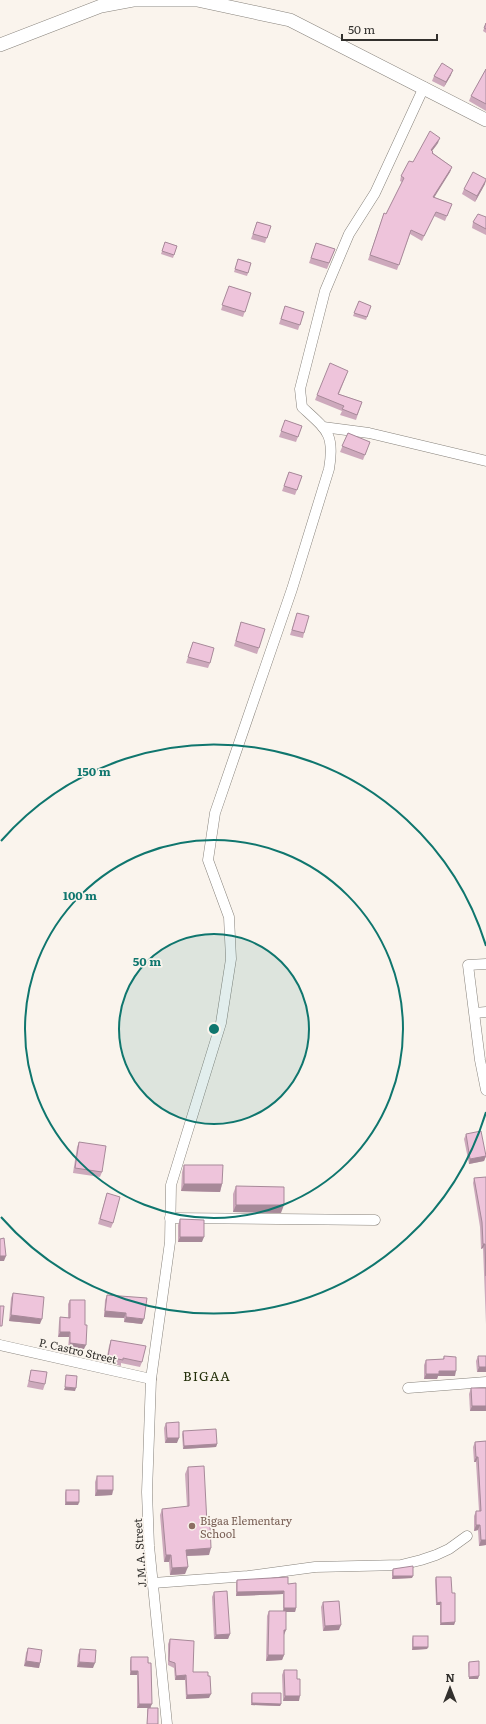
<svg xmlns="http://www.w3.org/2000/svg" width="486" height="1724" font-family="Literata,serif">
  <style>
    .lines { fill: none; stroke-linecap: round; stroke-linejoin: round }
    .minor-casing { stroke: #87827b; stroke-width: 11 }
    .tertiary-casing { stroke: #87827b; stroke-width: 14 }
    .minor { stroke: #fff; stroke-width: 10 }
    .tertiary { stroke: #fff; stroke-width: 13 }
    .wall { fill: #cda9bc }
    .shaded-wall { fill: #a78999 }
    .building { fill: #eec4db; stroke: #a78999 }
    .ring { fill: none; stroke: #0f766e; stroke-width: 2 }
    .education-dot { fill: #8d6e63; stroke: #faf4ed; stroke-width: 1.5 }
    .labels { text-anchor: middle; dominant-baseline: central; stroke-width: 3.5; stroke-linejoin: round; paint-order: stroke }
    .street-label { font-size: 11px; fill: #32302d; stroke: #faf4ed }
    .education-label { font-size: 11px; fill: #785e54; stroke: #faf4ed; text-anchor: start }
    .quarter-label { font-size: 13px; letter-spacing: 1px; fill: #232f09; stroke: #faf4ed }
    .centre { fill: #0f766e; stroke: #faf4ed; stroke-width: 2 }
    .ring-label { font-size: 12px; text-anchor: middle; font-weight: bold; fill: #0f766e; stroke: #faf4ed; stroke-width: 3.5; stroke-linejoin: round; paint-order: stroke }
  </style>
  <rect width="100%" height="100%" fill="#faf4ed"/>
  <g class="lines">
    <g class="minor-casing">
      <g id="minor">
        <polyline points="323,427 369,433 486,461"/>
        <polyline points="486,964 468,965 480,1060 486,1090"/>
        <polyline points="475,1013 486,1012"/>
        <polyline points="170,1218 375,1220"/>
        <polyline points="0,1345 151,1379"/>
        <polyline points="408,1388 486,1382"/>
        <polyline points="153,1583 248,1576 315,1567 401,1565 421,1560 436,1555 449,1549 467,1536"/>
        <path d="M 167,1724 L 149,1546 L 147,1492 L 151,1379 L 170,1242 L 171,1185 L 221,1023 L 231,959 L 229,917 L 208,860 L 215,813 L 292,589 L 329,469 C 335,434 327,430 302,407 L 300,389 L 325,291 L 349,234 L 375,193 L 424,87"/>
      </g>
    </g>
    <g class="tertiary-casing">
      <polyline id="tertiary" points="0,45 101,6 133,0 197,0 290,20 486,120"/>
    </g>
    <use href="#minor" class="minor"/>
    <use href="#tertiary" class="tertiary"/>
  </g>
  <g class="wall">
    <polygon points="486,23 486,33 483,31"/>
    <polygon points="486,69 486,111 469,101 471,96"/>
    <polygon points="451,75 444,87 432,81 434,76"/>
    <polygon points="438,143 432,151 433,153 452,167 450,172 434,197 452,204 445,221 434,216 422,241 410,234 397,270 368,260 384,213 386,214 402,182 400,181 401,176 413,162"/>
    <polygon points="485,184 475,202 462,194 464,189"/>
    <polygon points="486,217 486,235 472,228 473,222"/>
    <polygon points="257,222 271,226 265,243 251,239"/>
    <polygon points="165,242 177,246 173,258 161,254"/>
    <polygon points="316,243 335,249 327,269 309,263"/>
    <polygon points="238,259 251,263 247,276 234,272"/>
    <polygon points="229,286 251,293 243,317 221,310"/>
    <polygon points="359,301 371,306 366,320 353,316"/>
    <polygon points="285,306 304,312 298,330 279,324"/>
    <polygon points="346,376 339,394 362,402 356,420 340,415 342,411 315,400 317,395"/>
    <polygon points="285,420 302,426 296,442 279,437"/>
    <polygon points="348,433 370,442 363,460 340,452"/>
    <polygon points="289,472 302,476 295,495 282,491"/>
    <polygon points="297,613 304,633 303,638 290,635"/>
    <polygon points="241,622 259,648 257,654 234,646"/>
    <polygon points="193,642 210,663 208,668 186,663"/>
    <polygon points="466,1134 486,1156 484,1161 469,1164 464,1139"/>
    <polygon points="79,1142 102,1172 100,1177 73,1173 77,1147"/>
    <polygon points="184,1165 222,1184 220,1192 181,1191 182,1172"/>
    <polygon points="486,1177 486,1324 483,1248 481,1249 480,1227 473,1183 474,1178"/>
    <polygon points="236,1186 281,1213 233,1212 233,1194"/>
    <polygon points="107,1193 113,1223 111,1228 98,1224"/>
    <polygon points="180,1219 202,1242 178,1242 178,1225"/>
    <polygon points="13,1293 40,1324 9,1321 11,1298"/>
    <polygon points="107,1295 142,1324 124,1322 124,1318 104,1317 105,1300"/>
    <polygon points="70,1300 84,1349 68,1348 69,1337 58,1337 59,1322 60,1317 68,1318 68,1304"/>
    <polygon points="111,1340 142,1362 140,1367 121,1363 121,1366 106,1362 109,1346"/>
    <polygon points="444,1356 455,1376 438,1376 437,1379 424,1379 424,1365 426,1360 443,1359"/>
    <polygon points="478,1356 486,1356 477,1372 476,1361"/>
    <polygon points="31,1370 45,1384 43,1390 27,1387 30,1375"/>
    <polygon points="471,1388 486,1388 486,1411 470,1411 469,1394"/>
    <polygon points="166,1423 177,1443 165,1443 164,1428"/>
    <polygon points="183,1431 217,1444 216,1447 183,1449 182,1434"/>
    <polygon points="486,1441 486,1545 479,1546 478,1530 474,1531 474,1516 476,1511 479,1511 476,1462 474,1462 473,1447 475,1442"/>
    <polygon points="188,1467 207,1524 209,1555 187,1556 185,1574 170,1575 169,1562 164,1562 160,1515 162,1509 187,1507 185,1474"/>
    <polygon points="97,1476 113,1490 112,1495 95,1496 95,1482"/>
    <polygon points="66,1490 79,1502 78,1505 65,1505 65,1493"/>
    <polygon points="393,1569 412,1578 392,1579 392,1572"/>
    <polygon points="436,1577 452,1593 455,1622 454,1625 440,1625 440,1605 436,1605 435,1580"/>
    <polygon points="237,1580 288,1584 296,1608 295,1612 286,1612 284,1635 284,1655 282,1660 266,1661 267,1616 269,1611 283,1611 283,1594 236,1596 236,1583"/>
    <polygon points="214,1592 230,1634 228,1639 214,1639 212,1597"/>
    <polygon points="323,1602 339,1630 323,1631 321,1607"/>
    <polygon points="413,1636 428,1647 427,1649 412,1650 412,1639"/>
    <polygon points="170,1639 193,1672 209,1698 186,1699 185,1680 175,1680 174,1668 168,1665 168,1644"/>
    <polygon points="28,1648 40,1663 39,1668 24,1666 26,1653"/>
    <polygon points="80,1649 93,1668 77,1667 78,1655"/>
    <polygon points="131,1657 148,1657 151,1708 158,1724 147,1724 147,1710 148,1708 137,1708 137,1675 130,1675 130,1661"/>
    <polygon points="469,1662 478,1679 469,1679 468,1664"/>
    <polygon points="284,1670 299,1701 283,1701 282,1675"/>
    <polygon points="252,1693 281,1704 280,1706 251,1705 251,1695"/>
  </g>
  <g class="shaded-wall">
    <polygon points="453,70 451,75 444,87 446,82"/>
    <polygon points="440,138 438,143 429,155 431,150"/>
    <polygon points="452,167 450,172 432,201 433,197"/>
    <polygon points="486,180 485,184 475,202 477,196"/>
    <polygon points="486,1156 484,1161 469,1164 470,1159"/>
    <polygon points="184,1184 222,1184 220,1192 181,1191"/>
    <polygon points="236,1205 284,1205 281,1213 233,1212"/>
    <polygon points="180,1237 204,1237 202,1242 178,1242"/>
    <polygon points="483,1244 485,1244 483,1248 481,1249"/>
    <polygon points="0,1256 6,1256 4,1261 0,1261"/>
    <polygon points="105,1311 126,1313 124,1318 104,1317"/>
    <polygon points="11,1315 42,1319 40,1324 9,1321"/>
    <polygon points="126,1317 144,1319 142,1324 124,1322"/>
    <polygon points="60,1332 70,1332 69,1337 58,1337"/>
    <polygon points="70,1343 86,1345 84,1349 68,1348"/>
    <polygon points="479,1367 486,1367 486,1372 477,1372"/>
    <polygon points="439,1371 456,1371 455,1376 438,1376 437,1379 424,1379 426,1374"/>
    <polygon points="65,1387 76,1388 75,1391 64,1390"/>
    <polygon points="472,1406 486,1406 486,1411 470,1411"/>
    <polygon points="167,1438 179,1438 177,1443 165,1443"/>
    <polygon points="217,1444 216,1447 183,1449 184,1446"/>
    <polygon points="476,1457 478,1457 476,1462 474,1462"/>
    <polygon points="97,1490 113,1490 112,1495 95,1496"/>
    <polygon points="66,1502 79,1502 78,1505 65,1505"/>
    <polygon points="476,1525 480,1525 478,1530 474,1531"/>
    <polygon points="481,1540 486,1540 486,1545 479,1546"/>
    <polygon points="211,1548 209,1555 184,1556 186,1550"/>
    <polygon points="166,1555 171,1555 169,1562 164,1562"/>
    <polygon points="188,1567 185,1574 170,1575 172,1568"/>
    <polygon points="393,1576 413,1576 412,1578 392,1579"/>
    <polygon points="284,1591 283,1594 236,1596 237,1592"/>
    <polygon points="441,1602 440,1605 436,1605 437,1603"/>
    <polygon points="284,1608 296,1608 295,1612 283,1612"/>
    <polygon points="455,1622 454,1625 440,1625 441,1623"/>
    <polygon points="341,1625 339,1630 323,1631 325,1626"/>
    <polygon points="284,1630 286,1630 284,1635 282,1635"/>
    <polygon points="230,1634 228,1639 214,1639 216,1635"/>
    <polygon points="413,1647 428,1647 427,1649 412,1650"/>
    <polygon points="268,1655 284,1655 282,1660 266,1661"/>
    <polygon points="26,1661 40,1663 39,1668 24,1666"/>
    <polygon points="79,1662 95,1663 93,1668 77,1667"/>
    <polygon points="131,1671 138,1671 137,1675 130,1675"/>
    <polygon points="186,1675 185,1680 175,1680 176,1676"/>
    <polygon points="479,1676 478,1679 469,1679 469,1677"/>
    <polygon points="211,1694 209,1698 186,1699 187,1695"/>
    <polygon points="285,1696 300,1696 299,1701 283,1701"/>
    <polygon points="252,1703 281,1704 280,1706 251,1705"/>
    <polygon points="139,1704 152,1704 150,1708 137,1708"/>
  </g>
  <g class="building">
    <polygon points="486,23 486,29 484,28"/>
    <polygon points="442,63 453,70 446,82 434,76"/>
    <polygon points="486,69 486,104 471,96"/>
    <polygon points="430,131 440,138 431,150 433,152 432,153 452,167 433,197 452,204 447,216 436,212 424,236 411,230 399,265 370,255 384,213 386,214 404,178 401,176 409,161 413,162"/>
    <polygon points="473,172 486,179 486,180 477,196 464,189"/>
    <polygon points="478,214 486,217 486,229 473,222"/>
    <polygon points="257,222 271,226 267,238 253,234"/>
    <polygon points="165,242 177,246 174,255 162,251"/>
    <polygon points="316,243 335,249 329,263 311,258"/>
    <polygon points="238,259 251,263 248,273 235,269"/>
    <polygon points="229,286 251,293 245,312 222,305"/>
    <polygon points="359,301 371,306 367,317 354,313"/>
    <polygon points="285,306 304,312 300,325 281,319"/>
    <polygon points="330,363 348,371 338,394 362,402 357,415 342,409 344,406 317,395"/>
    <polygon points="285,420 302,426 298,437 281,431"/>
    <polygon points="348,433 370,442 365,455 342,446"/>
    <polygon points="289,472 302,476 297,490 284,486"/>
    <polygon points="297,613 309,616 304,633 292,630"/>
    <polygon points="241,622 265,629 259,648 236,641"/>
    <polygon points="193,642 214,648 210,663 188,657"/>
    <polygon points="481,1131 486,1156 470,1159 466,1134"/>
    <polygon points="79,1142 106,1146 102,1172 75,1168"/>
    <polygon points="184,1165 223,1165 222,1184 184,1184"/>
    <polygon points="486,1177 486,1276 485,1244 483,1244 482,1222 474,1178"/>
    <polygon points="236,1186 284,1187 284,1205 236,1205"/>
    <polygon points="107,1193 120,1197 113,1223 100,1219"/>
    <polygon points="180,1219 204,1220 204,1237 180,1237"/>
    <polygon points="4,1238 6,1256 0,1256 0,1239"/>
    <polygon points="13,1293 44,1297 42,1319 11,1315"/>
    <polygon points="107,1295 147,1298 144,1319 126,1317 126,1313 105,1311"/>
    <polygon points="70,1300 85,1300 85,1325 87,1325 86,1345 70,1343 70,1332 60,1332 60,1317 70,1318"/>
    <polygon points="0,1306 4,1306 2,1326 0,1326"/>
    <polygon points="111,1340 146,1346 142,1362 123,1358 123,1360 108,1357"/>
    <polygon points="444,1356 456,1357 456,1371 439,1371 439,1374 426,1374 426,1360 444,1359"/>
    <polygon points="478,1356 486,1356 486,1367 479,1367"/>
    <polygon points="31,1370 47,1372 45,1384 29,1381"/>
    <polygon points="66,1375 77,1376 76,1388 65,1387"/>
    <polygon points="471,1388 486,1388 486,1406 472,1406"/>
    <polygon points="179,1422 179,1438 167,1438 166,1423"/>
    <polygon points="216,1429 217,1444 184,1446 183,1431"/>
    <polygon points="486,1441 486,1540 481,1540 480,1525 476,1525 476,1511 481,1511 478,1457 476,1457 475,1442"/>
    <polygon points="204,1466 207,1524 210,1524 211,1548 186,1550 188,1567 172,1568 171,1555 166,1555 162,1509 189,1506 188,1467"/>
    <rect x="97" y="1476" width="16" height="14"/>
    <rect x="66" y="1490" width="13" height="12"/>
    <polygon points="413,1566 413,1576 393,1576 393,1569"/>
    <polygon points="288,1577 288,1584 296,1583 296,1608 284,1608 284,1591 237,1592 237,1580"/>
    <polygon points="436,1577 451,1577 452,1593 455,1593 455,1622 441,1623 441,1602 437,1603"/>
    <polygon points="227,1591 230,1634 216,1635 214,1592"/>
    <polygon points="339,1601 341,1625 325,1626 323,1602"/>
    <polygon points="269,1611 286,1611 286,1630 284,1630 284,1655 268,1655"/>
    <rect x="413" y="1636" width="15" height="11"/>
    <polygon points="170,1639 194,1641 193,1672 208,1672 208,1676 210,1676 211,1694 187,1695 186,1675 176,1676 175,1663 169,1661"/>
    <polygon points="28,1648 42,1650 40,1663 26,1661"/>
    <polygon points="80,1649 96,1650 95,1663 79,1662"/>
    <polygon points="131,1657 148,1657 148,1663 151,1663 152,1704 139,1704 138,1671 131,1671"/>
    <polygon points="479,1661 479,1676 469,1677 469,1662"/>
    <polygon points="284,1670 297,1670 297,1679 300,1679 300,1696 285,1696"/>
    <polygon points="252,1693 281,1693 281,1704 252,1703"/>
    <polygon points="148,1708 158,1708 158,1724 147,1724"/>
  </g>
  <circle cx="214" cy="1029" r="95" fill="#0f766e" fill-opacity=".12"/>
  <g class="ring">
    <circle cx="214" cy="1029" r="95"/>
    <circle cx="214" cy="1029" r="189"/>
    <path d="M486 1112A284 284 0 0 1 1 1217M1 841A284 284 0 0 1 486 946"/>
  </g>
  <circle class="education-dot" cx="192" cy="1526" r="4"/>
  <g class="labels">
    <g class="street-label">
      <text transform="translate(78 1350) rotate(13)">P. Castro Street</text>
      <text transform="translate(139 1553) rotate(-94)">J.M.A. Street</text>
    </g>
    <g class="education-label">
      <text x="200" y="1520">Bigaa Elementary<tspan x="200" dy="13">School</tspan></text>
    </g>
    <g class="quarter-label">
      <text x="207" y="1375">BIGAA</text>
    </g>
  </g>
  <circle cx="214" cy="1029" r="6" class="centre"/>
  <g class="ring-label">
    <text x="94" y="776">150 m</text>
    <text x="80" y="900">100 m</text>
    <text x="147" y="966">50 m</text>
  </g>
  <g transform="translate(450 1688)" stroke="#faf4ed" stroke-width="3" paint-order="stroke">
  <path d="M0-3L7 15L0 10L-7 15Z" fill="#32302d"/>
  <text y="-6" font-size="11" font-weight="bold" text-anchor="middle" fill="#32302d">N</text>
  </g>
  <path d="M342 34v6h95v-6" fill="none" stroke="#32302d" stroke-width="2"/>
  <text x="348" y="34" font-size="12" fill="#32302d" stroke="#faf4ed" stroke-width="3" paint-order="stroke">50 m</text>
</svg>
